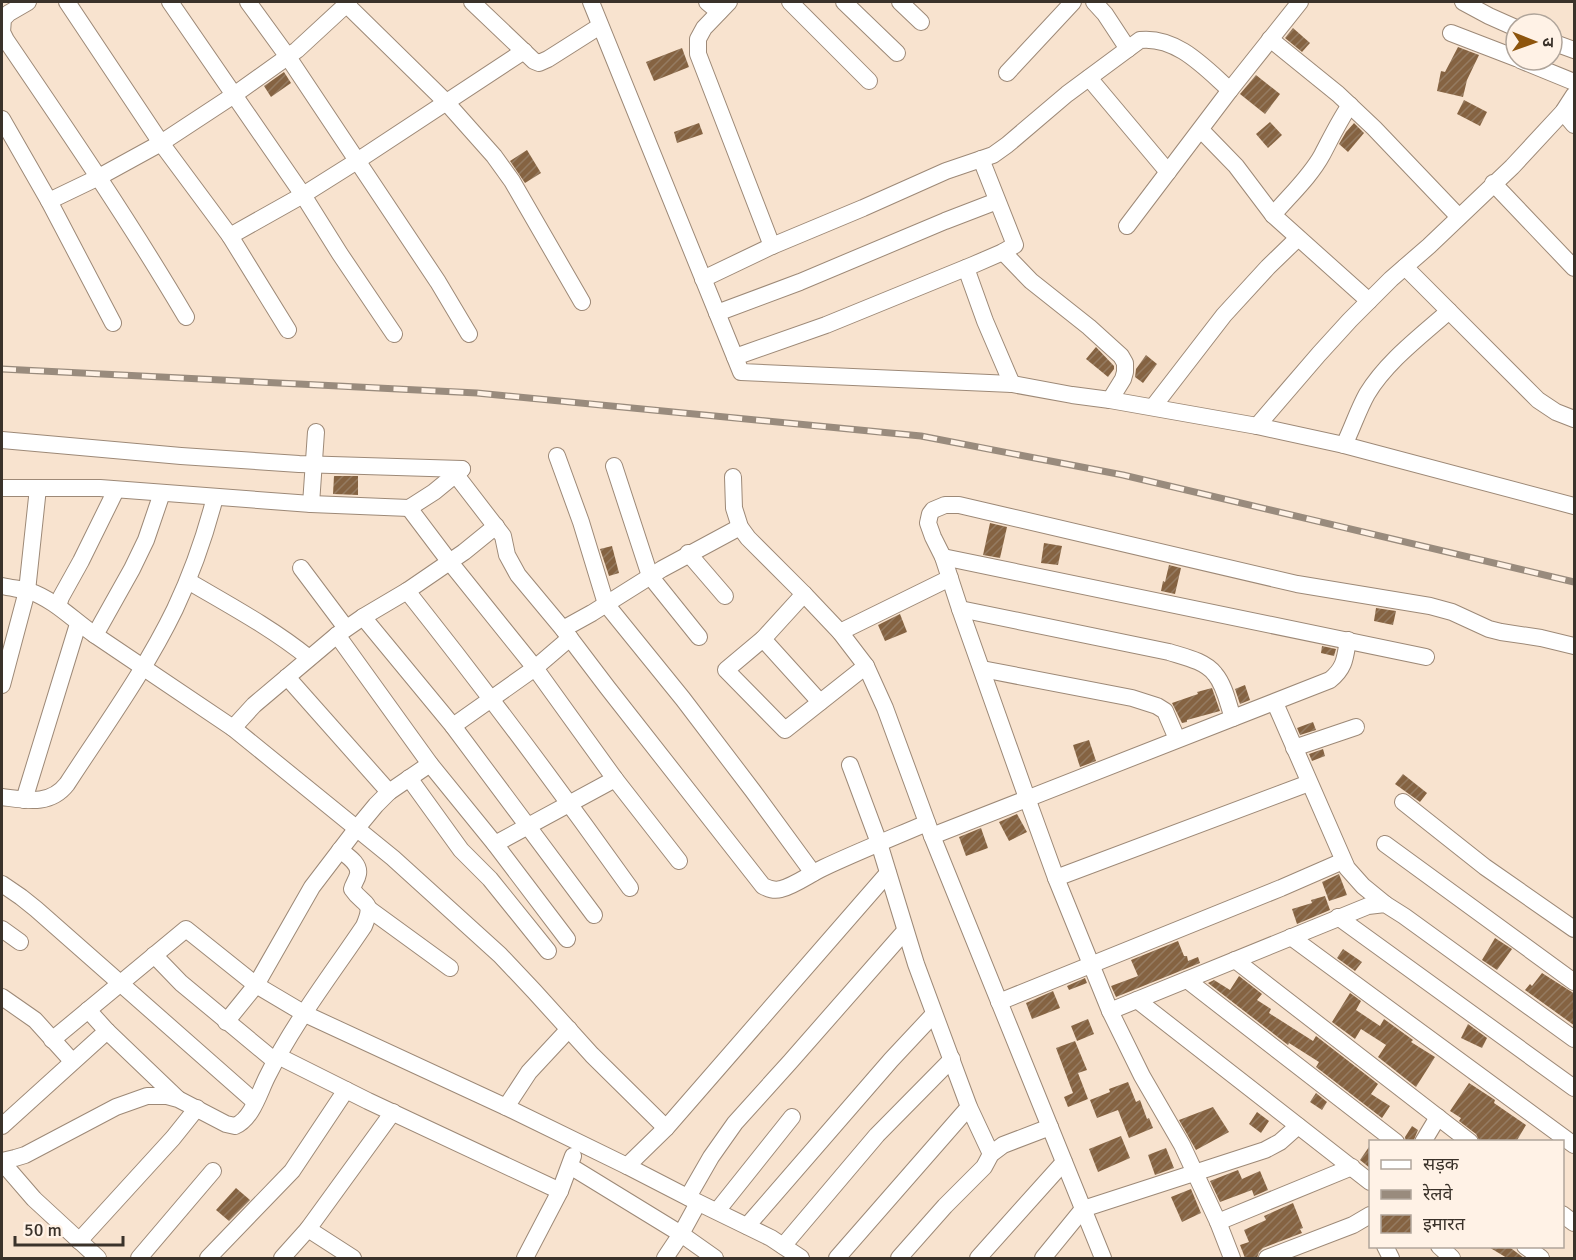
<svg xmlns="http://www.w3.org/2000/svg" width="1576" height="1260" font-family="Signika,'Noto Sans Devanagari',sans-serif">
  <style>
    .building { fill: url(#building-hatch) }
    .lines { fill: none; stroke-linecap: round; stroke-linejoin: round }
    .street-casing { stroke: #9d8977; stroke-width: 18 }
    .street { stroke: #fff; stroke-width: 16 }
    .rail-casing { stroke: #998b7d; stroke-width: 7 }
    .rail { stroke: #fff2e6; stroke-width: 4.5; stroke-dasharray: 14; stroke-linecap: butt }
  </style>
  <defs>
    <pattern id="building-hatch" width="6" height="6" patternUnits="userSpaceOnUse" patternTransform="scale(1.5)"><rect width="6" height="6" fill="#856342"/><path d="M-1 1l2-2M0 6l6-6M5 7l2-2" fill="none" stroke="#957b61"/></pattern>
  </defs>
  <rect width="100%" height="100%" fill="#f8e3cf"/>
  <g class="building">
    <polygon points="1293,28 1310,43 1302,52 1285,38"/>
    <polygon points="1458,47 1479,55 1467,80 1463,97 1437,91 1441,71 1445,72"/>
    <polygon points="682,48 689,67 654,81 646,62"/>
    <polygon points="284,72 291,83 271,97 264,86"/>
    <polygon points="1256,75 1280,94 1265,114 1240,94"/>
    <polygon points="1464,100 1487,112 1480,126 1457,114"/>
    <polygon points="1270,122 1282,135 1268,148 1256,134"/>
    <polygon points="699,123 703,134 677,143 674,132"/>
    <polygon points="1354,123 1364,133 1348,152 1339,144 1346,132"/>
    <polygon points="527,150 541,173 525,183 510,161"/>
    <polygon points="1096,347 1114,366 1114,369 1108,377 1086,359"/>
    <polygon points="1146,355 1157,364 1143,383 1135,377 1136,369"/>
    <polygon points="334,476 358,476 358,495 333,494"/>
    <polygon points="990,523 1007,527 1000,558 983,555"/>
    <polygon points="1044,543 1062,546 1058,565 1041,563"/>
    <polygon points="612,546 619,573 609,576 600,549"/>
    <polygon points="1169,565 1181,568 1175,594 1161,591 1163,581 1165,582"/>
    <polygon points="1376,608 1396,611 1393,625 1374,621"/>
    <polygon points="900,614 907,632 885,641 878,625"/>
    <polygon points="1322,646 1336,649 1334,656 1321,653"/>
    <polygon points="1245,685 1250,700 1240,704 1235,689"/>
    <polygon points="1212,688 1220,711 1187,720 1187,722 1182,723 1172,703 1198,694 1197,692"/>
    <polygon points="1313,722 1316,730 1300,735 1297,728"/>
    <polygon points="1089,740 1096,761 1080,767 1073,745"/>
    <polygon points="1323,749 1325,756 1312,761 1309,754"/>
    <polygon points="1403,774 1427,793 1420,802 1395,784"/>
    <polygon points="1017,814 1027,832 1009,841 999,822"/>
    <polygon points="981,828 988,848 966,856 959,837"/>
    <polygon points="1339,874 1347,895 1329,901 1322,882"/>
    <polygon points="1325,896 1330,910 1297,924 1292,909 1312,903 1311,900"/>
    <polygon points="1495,938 1512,949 1497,970 1482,960"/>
    <polygon points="1178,941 1184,956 1187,956 1188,961 1198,957 1200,963 1116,997 1111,986 1138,976 1131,960"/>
    <polygon points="1343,949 1362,962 1355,971 1337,958"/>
    <polygon points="1542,973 1575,994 1575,1026 1525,990 1530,984 1532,986"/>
    <polygon points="1239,976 1262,994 1257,1000 1271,1009 1269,1013 1313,1041 1316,1036 1378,1084 1371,1094 1390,1106 1382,1118 1316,1067 1319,1062 1289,1043 1288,1045 1208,983 1214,980 1230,990"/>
    <polygon points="1085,978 1087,983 1069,990 1067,986"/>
    <polygon points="1053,991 1060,1008 1032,1019 1026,1003"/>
    <polygon points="1350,993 1361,1001 1356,1010 1380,1026 1384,1019 1413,1040 1411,1042 1435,1057 1416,1087 1378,1057 1386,1045 1361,1029 1355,1039 1332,1022"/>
    <polygon points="1088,1019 1094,1034 1077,1041 1071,1026"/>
    <polygon points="1468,1024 1487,1038 1482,1048 1461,1038"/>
    <polygon points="1075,1041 1087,1070 1078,1073 1088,1099 1068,1107 1064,1097 1073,1093 1056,1048"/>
    <polygon points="1128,1082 1136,1102 1140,1100 1147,1119 1149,1118 1153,1128 1129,1138 1118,1110 1097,1118 1090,1100 1110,1092 1109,1089"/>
    <polygon points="1469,1083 1495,1100 1494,1103 1526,1125 1516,1142 1480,1142 1476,1134 1459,1121 1461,1118 1450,1111"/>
    <polygon points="1316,1093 1327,1102 1322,1110 1310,1102"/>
    <polygon points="1213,1107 1229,1132 1196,1150 1179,1120"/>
    <polygon points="1257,1112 1269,1121 1261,1133 1249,1124"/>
    <polygon points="1412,1126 1418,1130 1413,1142 1406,1142 1405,1137"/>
    <polygon points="1121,1136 1130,1158 1098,1172 1089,1149"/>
    <polygon points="1371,1144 1371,1169 1360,1160"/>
    <polygon points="1166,1148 1174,1168 1155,1175 1148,1155"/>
    <polygon points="1238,1170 1242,1179 1260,1171 1268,1190 1254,1196 1252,1190 1220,1202 1210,1181"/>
    <polygon points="236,1188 250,1200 229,1221 216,1210"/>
    <polygon points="1191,1189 1201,1213 1182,1222 1171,1197"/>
    <polygon points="1293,1203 1303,1228 1300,1229 1302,1233 1263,1248 1259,1252 1257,1258 1245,1258 1240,1245 1249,1242 1244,1230 1266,1220 1264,1216"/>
    <polygon points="1487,1246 1508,1246 1524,1258 1507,1258"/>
  </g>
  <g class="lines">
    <g class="street-casing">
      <g id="street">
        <path d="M 28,2 L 9,13 L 3,19 L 2,32 L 6,40 C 68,131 130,222 186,317"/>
        <polyline points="67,2 161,143 230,236 288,330"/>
        <polyline points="170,2 303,195 340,254 394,334"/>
        <polyline points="248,2 288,57 438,282 469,334"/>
        <polyline points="344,2 446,102 494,156 512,181 582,302"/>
        <polyline points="472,2 534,61 539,63 548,59 600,26"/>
        <polyline points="591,2 741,372 1012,384 1072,395 1110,400 1257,426 1344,445 1574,506"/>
        <polyline points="707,2 719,12"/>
        <polyline points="729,2 704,28 698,39 698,54 772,246"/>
        <polyline points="790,2 869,81"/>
        <polyline points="844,2 897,53"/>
        <polyline points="900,2 921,22"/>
        <polyline points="1094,2 1105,14 1128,49"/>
        <polyline points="1463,2 1489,16 1516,28"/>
        <polyline points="1451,33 1516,58"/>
        <polyline points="1270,39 1338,94 1374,128 1459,217"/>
        <polyline points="1552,42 1574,50"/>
        <polyline points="1520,60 1574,82"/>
        <polyline points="1007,73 1073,2"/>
        <polyline points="1089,78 1168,172"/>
        <polyline points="1563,112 1574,125"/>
        <polyline points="2,119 49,201 113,323"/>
        <polyline points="1201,130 1236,166 1273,215 1369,301"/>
        <polyline points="1493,183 1574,268"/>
        <polyline points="49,201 99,177 161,143 234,95 297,50 349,2"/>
        <path d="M 1273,215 C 1289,196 1310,177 1322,155 C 1331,138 1339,121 1350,105"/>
        <polyline points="1127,226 1230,90 1300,2"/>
        <polyline points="230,236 303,195 357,161 524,51"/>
        <polyline points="1003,252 1031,281 1089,327 1121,356 1125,363 1125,372 1123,379 1110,400"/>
        <polyline points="1405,267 1538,400 1556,412 1574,419"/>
        <polyline points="966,268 985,321 1012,384"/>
        <path d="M 703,279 L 772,246 L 863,208 L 946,171 L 993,155 L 1007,145 L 1067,94 L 1140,40 C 1177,36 1205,68 1230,90"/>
        <polyline points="717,313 800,282 945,221 997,201"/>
        <polyline points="735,357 826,325 973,265 1003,252 1015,245 981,159"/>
        <polyline points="1153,407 1224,315 1268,267 1298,238"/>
        <polyline points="1257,426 1319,354 1350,320 1391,279 1429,246 1512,167 1563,112 1574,95"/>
        <polyline points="2,440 181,456 299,464 462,469"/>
        <path d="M 1344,445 C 1352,429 1358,410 1367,394 C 1387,361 1421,336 1449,311"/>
        <polyline points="557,456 581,522 606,604 683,699 753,791 813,873"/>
        <polyline points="614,466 650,576 699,637"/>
        <path d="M 456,475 L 503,536 L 507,555 L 518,575 L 563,629 L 607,687 L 763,886 C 769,889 774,891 781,889 C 794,886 810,874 823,868 C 857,852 892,838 927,823"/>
        <polyline points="733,477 734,508 740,527 748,538 804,594 840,632 866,666 885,708 932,836 1103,1258"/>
        <polyline points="2,488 100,488 311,504 409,508 434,492 462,469"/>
        <polyline points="311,504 316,432"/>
        <polyline points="409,508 449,561 535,668 615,779 679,861"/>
        <polyline points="688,553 725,596"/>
        <polyline points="943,557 1426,657"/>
        <polyline points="301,568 346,628"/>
        <path d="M 188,581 C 229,605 272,628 309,658"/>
        <path d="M 2,586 C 11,588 20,589 29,591 C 55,600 73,620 95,635 L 233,728 L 393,858 L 500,955 L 534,991 L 592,1055 L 666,1128"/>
        <polyline points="407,591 464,552 496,526"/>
        <polyline points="804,594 763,639 726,670 785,730 866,666"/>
        <polyline points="58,606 61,597 81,561 116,490"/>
        <path d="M 960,609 L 1169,652 C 1185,657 1205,661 1215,674 C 1225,686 1228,704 1233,718"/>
        <polyline points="363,617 453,726 594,915"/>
        <polyline points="563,629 592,613 662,569 740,527"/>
        <polyline points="840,632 950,578"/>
        <polyline points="95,635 132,569 146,540 162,493"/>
        <polyline points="337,635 430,764 495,844 567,939"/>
        <polyline points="763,639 820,702"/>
        <polyline points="982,669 1132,698 1157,706 1165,711 1177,739"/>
        <polyline points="287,677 389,792"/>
        <polyline points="2,685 27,591 38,488"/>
        <polyline points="1275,703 1347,868 1363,886 1385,904"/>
        <polyline points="453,726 535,668 570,638"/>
        <path d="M 233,728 L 254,705 L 337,635 L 363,617 L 407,591 C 484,688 558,787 630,888"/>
        <polyline points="1294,748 1356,727"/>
        <polyline points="850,765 879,843 916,964 969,1107 991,1154"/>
        <polyline points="409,778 461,850 490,879 548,951"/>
        <path d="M 2,797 C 26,800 50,806 67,784 C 104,727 145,671 175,609 C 192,573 205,536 215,497"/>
        <polyline points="24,800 78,624"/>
        <polyline points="1403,802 1485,867 1574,929"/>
        <path d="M 932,836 L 1330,680 C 1345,668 1345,658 1348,640"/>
        <polyline points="495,844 615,779"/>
        <polyline points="1385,844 1574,982"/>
        <polyline points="1056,878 1309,783"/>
        <polyline points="2,884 21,897 36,909 255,1102"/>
        <polyline points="369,909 450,968"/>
        <polyline points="1338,917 1574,1088"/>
        <polyline points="2,929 20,942"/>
        <polyline points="1291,937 1574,1145"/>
        <polyline points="154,955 181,983 275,1061"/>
        <polyline points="1235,960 1470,1142"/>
        <polyline points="1187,980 1396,1142"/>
        <polyline points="2,997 35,1020 72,1061"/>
        <polyline points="1137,1000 1370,1182"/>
        <polyline points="999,1002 1281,888 1343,861"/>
        <polyline points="88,1010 107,1031 177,1098"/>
        <polyline points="1110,1011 1368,906 1385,904 1404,916 1574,1039"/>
        <polyline points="226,1022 256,985 312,887 357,828 376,805 389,792 430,764"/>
        <polyline points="52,1040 186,929 256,985 305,1014 506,1107 627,1166"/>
        <polyline points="278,1056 368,1101 560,1191"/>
        <polyline points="506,1107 529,1072 569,1029"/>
        <polyline points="2,1126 107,1031"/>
        <polyline points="1423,1142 1438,1117"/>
        <path d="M 2,1161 L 15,1158 L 25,1155 L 116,1107 L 147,1096 L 167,1096 L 178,1099 L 226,1124 L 235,1126 C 252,1119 259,1093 267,1077 C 293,1024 331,975 364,926 C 375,900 364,907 352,889 C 353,884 357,880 358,874 C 360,863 347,856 340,850"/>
        <polyline points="2,1162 34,1199 98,1258"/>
        <polyline points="570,1166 681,1234 715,1258"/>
        <polyline points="688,1197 711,1157 735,1123 790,1062 905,931"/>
        <polyline points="717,1211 792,1117"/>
        <polyline points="1562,1214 1574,1223"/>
        <polyline points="1218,1222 1352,1167"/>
        <polyline points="747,1226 891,1060 934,1014"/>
        <polyline points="308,1229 353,1258"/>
        <polyline points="79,1241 173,1138 197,1108"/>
        <polyline points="783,1246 877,1135 952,1059"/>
        <polyline points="1385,1246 1391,1258"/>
        <polyline points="1439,1246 1452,1258"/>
        <polyline points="1525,1246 1541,1258"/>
        <polyline points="139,1258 213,1171"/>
        <polyline points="208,1258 292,1171 346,1090"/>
        <polyline points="282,1258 308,1229 393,1112"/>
        <polyline points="525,1258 560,1191 573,1156"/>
        <polyline points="665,1258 681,1234 698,1203"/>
        <polyline points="801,1258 771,1238 693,1200 627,1166 666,1128 888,873"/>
        <polyline points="837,1258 969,1107"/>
        <polyline points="899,1258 945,1206 984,1167 991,1154 1003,1145 1050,1127"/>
        <polyline points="978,1258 1064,1162"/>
        <polyline points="1043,1258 1083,1209 1265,1150 1280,1142 1298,1126"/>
        <polyline points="1232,1258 1218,1222 1182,1145 1142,1076 1110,1011 1056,878 1027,798 960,609 943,557 933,537 928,523 930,514 933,510 945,505 959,505 1297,584 1430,606 1452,612 1489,629 1501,632 1541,638 1574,646"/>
        <polyline points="1267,1258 1353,1225 1370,1215"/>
      </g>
    </g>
    <use href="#street" class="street"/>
    <g class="rail-casing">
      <polyline id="rail" points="2,369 477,393 921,436 1123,475 1574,582"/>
    </g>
    <use href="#rail" class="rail"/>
  </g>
  <rect width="1576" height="1260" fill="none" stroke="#3a322a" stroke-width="6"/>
  <rect x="1369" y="1140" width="195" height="108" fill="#fff2e6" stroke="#b0a59b" stroke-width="1.5"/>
  <rect x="1381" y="1160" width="30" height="9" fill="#ffffff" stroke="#b0a59b" stroke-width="1.5"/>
  <text x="1423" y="1170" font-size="18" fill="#3a322a">सड़क</text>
  <rect x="1381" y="1190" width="30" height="9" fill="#998b7d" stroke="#b0a59b" stroke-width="1.5"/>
  <text x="1423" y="1200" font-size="18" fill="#3a322a">रेलवे</text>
  <rect x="1381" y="1215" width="30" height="18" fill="url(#building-hatch)" stroke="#b0a59b" stroke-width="1.5"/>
  <text x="1423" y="1230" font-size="18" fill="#3a322a">इमारत</text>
  <g transform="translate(1534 42) rotate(91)"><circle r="28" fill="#fff2e6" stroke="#b0a59b" stroke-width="1.5"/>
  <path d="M0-4.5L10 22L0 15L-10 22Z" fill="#8e550d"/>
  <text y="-9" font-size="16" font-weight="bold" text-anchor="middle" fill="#3a322a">उ</text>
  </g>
  <path d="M15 1236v9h108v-9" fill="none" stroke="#3a322a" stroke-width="3"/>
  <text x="24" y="1236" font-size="18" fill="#3a322a" stroke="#fff2e6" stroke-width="4.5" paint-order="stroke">50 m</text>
</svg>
